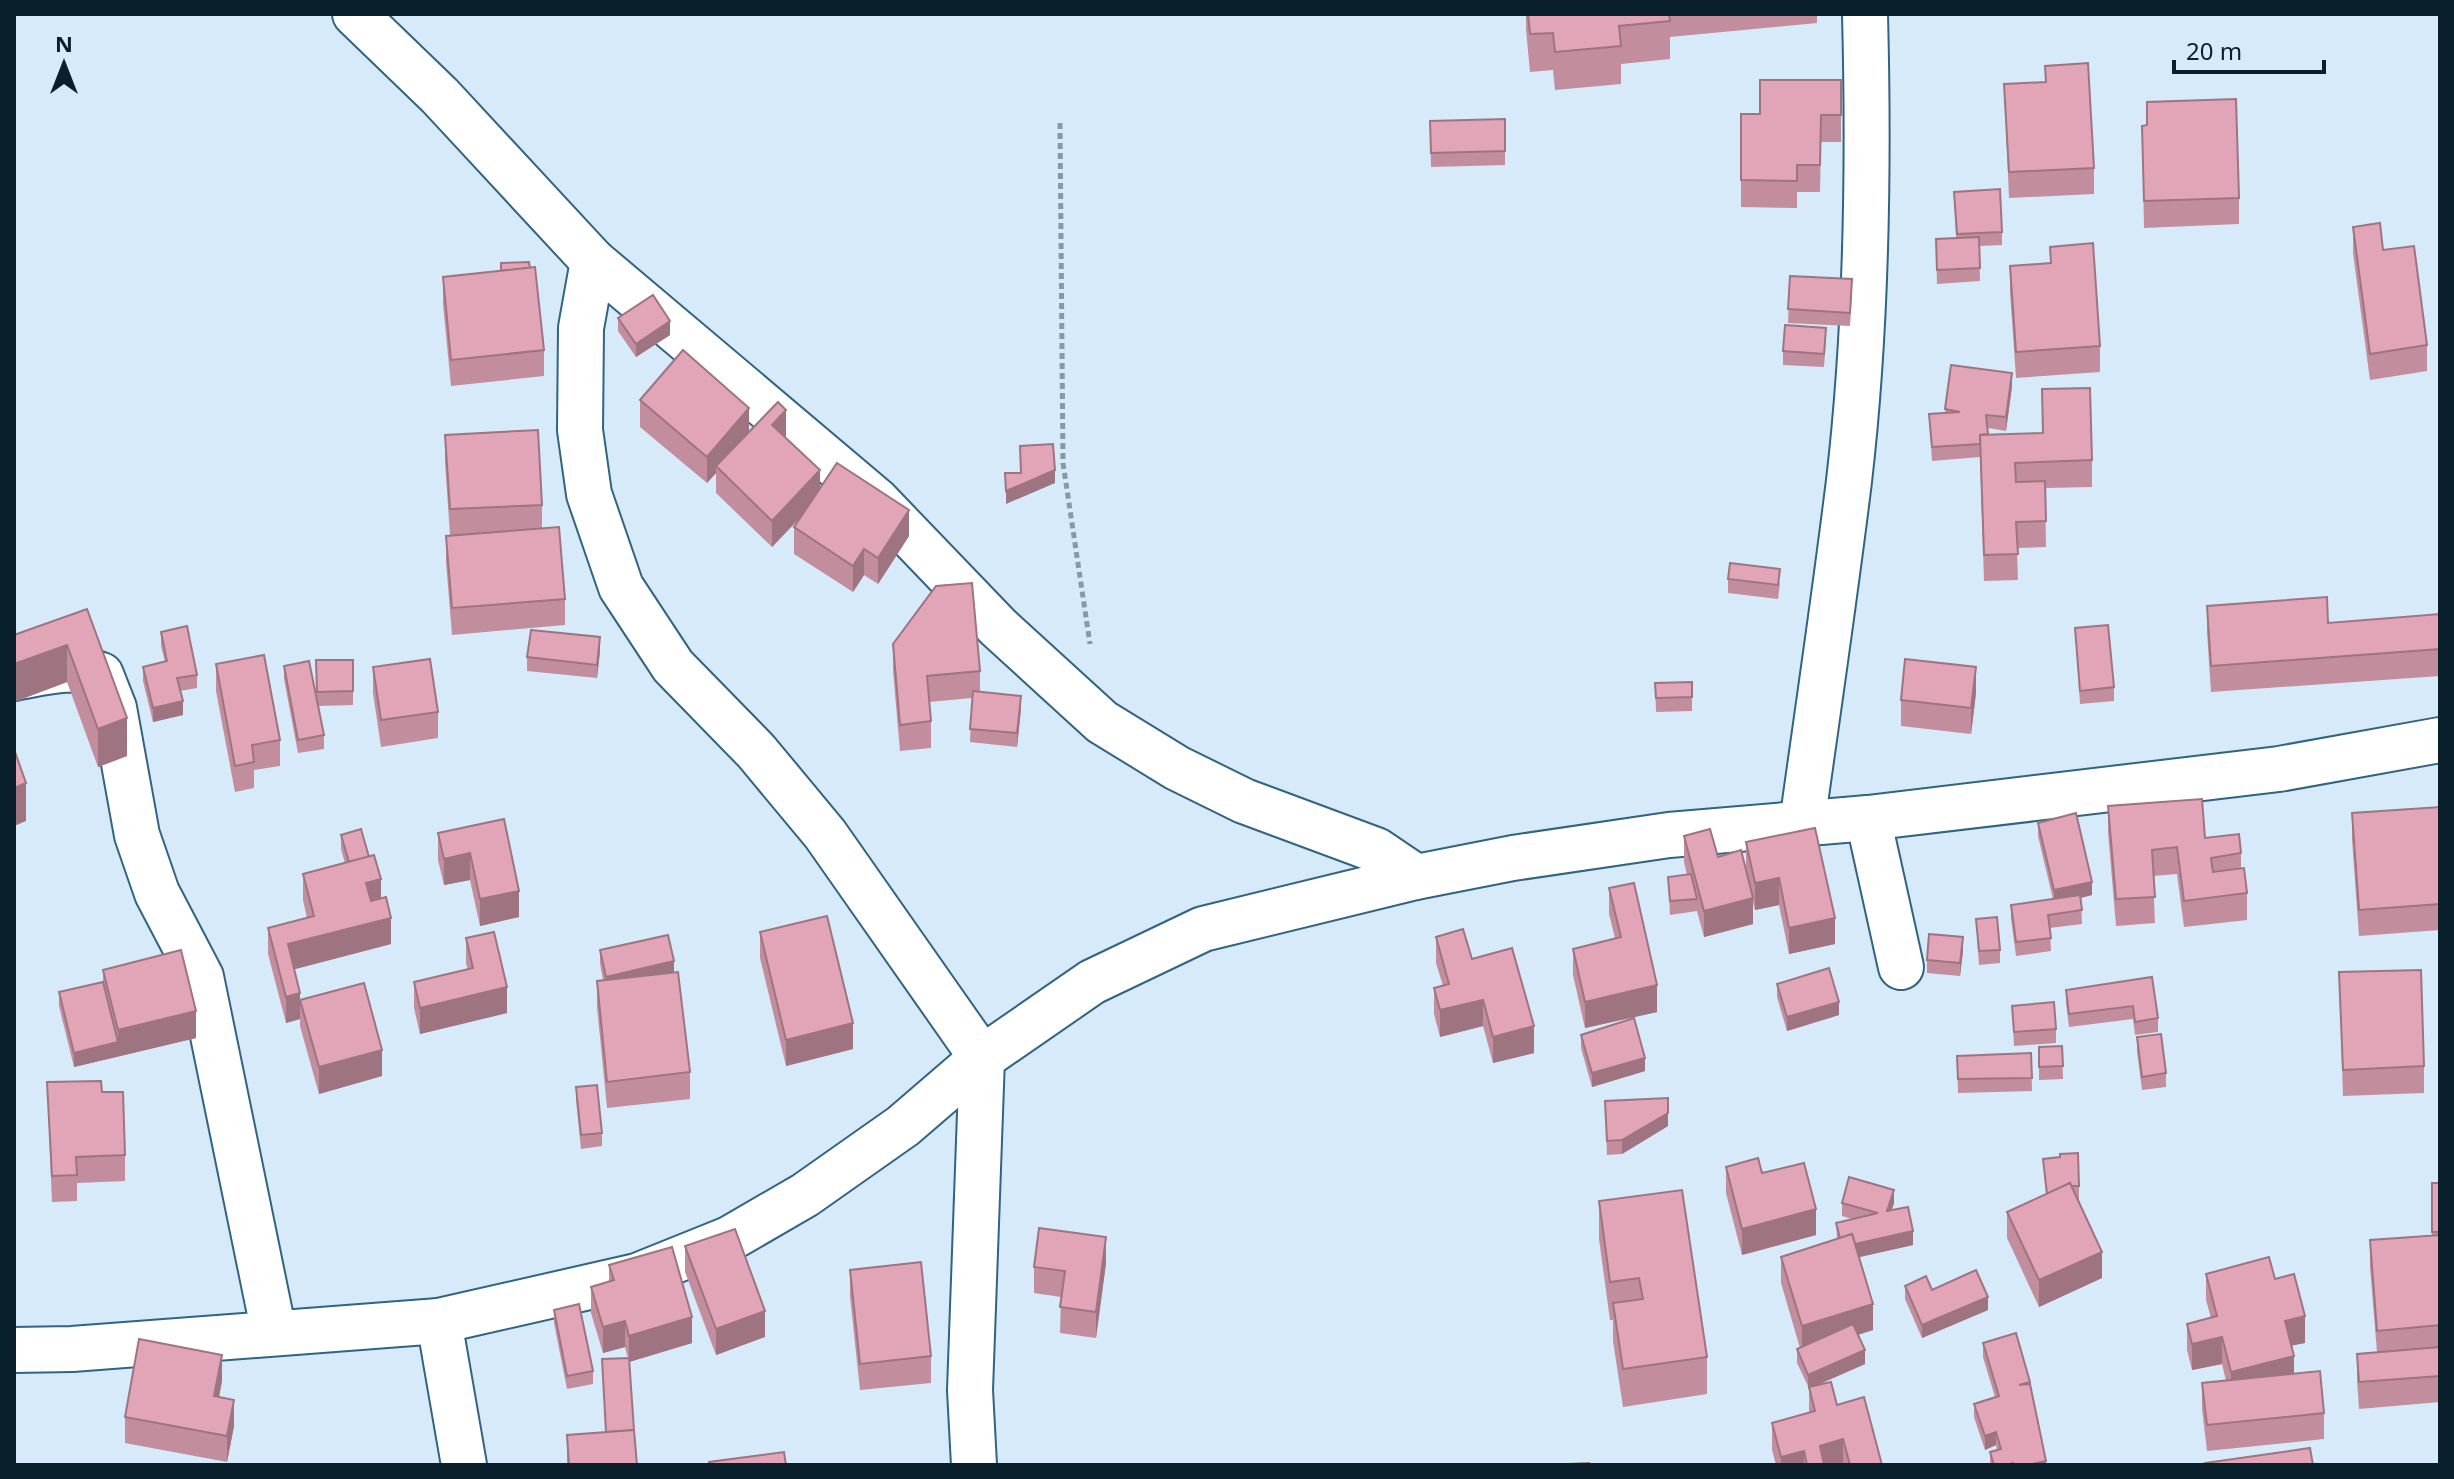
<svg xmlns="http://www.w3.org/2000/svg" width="2454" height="1479" font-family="'Noto Sans',sans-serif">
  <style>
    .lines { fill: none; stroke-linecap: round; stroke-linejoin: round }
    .minor-casing { stroke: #316383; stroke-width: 48 }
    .path { stroke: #8599a7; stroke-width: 5; stroke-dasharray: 6 4; stroke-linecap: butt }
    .minor { stroke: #fff; stroke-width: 44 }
    .wall { fill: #c28e9d }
    .shaded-wall { fill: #9e7480 }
    .building { fill: #e1a5b7; stroke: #9e7480; stroke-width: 2 }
  </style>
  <rect width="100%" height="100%" fill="#d6eaf9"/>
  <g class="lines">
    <g class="minor-casing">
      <g id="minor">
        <polyline points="355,14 440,96 593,261 876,500 998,627 1102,722 1177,768 1244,801 1376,850 1416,877"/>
        <polyline points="593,261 581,328 580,430 589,494 621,587 673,666 756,751 825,834 982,1058 970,1390 974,1465"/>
        <path d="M 14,678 C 44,673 71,664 101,675 L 114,708 L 137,835 L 157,893 L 201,977 L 274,1333"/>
        <polyline points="1868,818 1901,967"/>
        <path d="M 1802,824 C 1818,709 1835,595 1849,481 C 1867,327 1869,169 1865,14"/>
        <polyline points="439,1321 464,1465"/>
        <polyline points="14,1350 72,1349 439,1321 637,1276 729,1239 805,1195 903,1126 982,1058 1092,982 1203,929 1416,877 1513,858 1669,835 1868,818 2279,769 2440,740"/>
      </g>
    </g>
    <polyline class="path" points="1060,123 1063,463 1090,644"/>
    <use href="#minor" class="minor"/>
  </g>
  <g class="wall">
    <polygon points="1526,14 1817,14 1817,23 1670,37 1670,59 1621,64 1621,84 1555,90 1553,70 1530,72 1526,29"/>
    <polygon points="2045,66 2094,168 2094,194 2009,198 2004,84 2045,82"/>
    <polygon points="1841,80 1841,142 1821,142 1820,192 1797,192 1797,208 1741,207 1741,114 1760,114"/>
    <polygon points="2147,102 2239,198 2239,224 2144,228 2142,126 2147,125"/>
    <polygon points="1505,119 1505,165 1431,167 1430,121"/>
    <polygon points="1954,192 2002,232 2002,245 1979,246 1980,281 1937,284 1936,239 1956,238"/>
    <polygon points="2353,227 2383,250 2427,345 2427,371 2370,380 2353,253"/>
    <polygon points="2050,247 2100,346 2100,372 2016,378 2010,292 2010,266 2050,263"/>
    <polygon points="1790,276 1852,293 1850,326 1788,323"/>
    <polygon points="443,277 544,350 544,376 451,386 443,304"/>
    <polygon points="618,318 670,335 636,357 618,331"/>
    <polygon points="1826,341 1824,367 1783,365 1783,351"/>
    <polygon points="2012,386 2006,431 1988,428 1988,434 2092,460 2092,487 2045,488 2046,547 2017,548 2018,580 1984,581 1980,457 1932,461 1929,414 1945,413 1945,409"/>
    <polygon points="640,400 749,432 786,436 785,437 820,488 909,536 878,584 864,575 853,592 794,554 794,527 802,515 772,547 716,493 716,473 707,483 640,427"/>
    <polygon points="445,435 542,505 542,528 565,599 565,625 452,635 446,562 446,536 450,535 445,462"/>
    <polygon points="1728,579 1780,583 1778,599 1728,593"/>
    <polygon points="2207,606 2328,623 2440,614 2440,676 2211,692 2207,632"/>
    <polygon points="87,609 127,756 98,767 67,682 14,702"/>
    <polygon points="2075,628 2114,687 2114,701 2080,704"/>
    <polygon points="161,632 197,675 197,688 180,691 183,715 153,722 143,681 143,667 165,662 161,646"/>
    <polygon points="893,644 980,671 980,692 1021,709 1017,747 970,742 972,698 929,702 931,721 931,748 900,751 893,671"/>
    <polygon points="600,651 597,678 527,671 527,657"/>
    <polygon points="316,660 353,660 353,705 318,706 324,735 324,749 298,753 284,679 284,666 317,703"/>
    <polygon points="216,664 280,740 280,766 254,770 254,788 235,792 216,691"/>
    <polygon points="373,667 438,712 438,738 381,747 373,693"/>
    <polygon points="1692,682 1692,711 1656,712 1655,683"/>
    <polygon points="1976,693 1971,734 1901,726 1901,700"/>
    <polygon points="2108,806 2205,838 2241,853 2241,868 2247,893 2247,920 2184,927 2177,874 2153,876 2155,923 2116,926 2108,832"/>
    <polygon points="2440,807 2440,930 2359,936 2352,839 2352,813"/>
    <polygon points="504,819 519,917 480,926 470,880 444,885 438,860 438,833"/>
    <polygon points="2038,823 2092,895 2081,898 2082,924 2050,928 2051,951 2016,956 2011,918 2011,905 2053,899 2038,836"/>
    <polygon points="341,835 381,898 391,944 294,969 300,1000 382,1076 319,1094 300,1026 300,1019 286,1023 268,954 268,928 307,918 303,900 303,874 345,863 341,849"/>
    <polygon points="1684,836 1718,857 1749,883 1746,869 1746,842 1835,944 1789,954 1779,905 1755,910 1753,902 1753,924 1704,937 1697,911 1670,915 1668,877 1687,875 1684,862"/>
    <polygon points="1609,888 1657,1012 1585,1028 1573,975 1573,949 1615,938 1609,914"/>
    <polygon points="1976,919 2000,950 2000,963 1979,965"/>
    <polygon points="760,932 853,1049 786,1066 760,958"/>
    <polygon points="1436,937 1472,959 1534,1053 1493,1063 1483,1026 1440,1037 1434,1014 1434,988 1443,986 1436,963"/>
    <polygon points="466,938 507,1013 420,1034 414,1008 414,982 468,969 466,964"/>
    <polygon points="600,950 674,972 690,1072 690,1099 607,1108 597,1007 597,981 603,980 600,963"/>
    <polygon points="1963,951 1960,976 1927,973 1927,960"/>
    <polygon points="103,970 196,1038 74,1067 59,1006 59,992 103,982"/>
    <polygon points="2339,972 2424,1066 2424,1093 2343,1096"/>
    <polygon points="2152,977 2158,1018 2158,1032 2135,1035 2133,1019 2069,1027 2066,1003 2066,990"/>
    <polygon points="1777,984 1839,1015 1787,1031 1777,997"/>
    <polygon points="2012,1006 2056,1029 2056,1043 2014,1046"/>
    <polygon points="1581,1035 1645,1071 1592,1087 1581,1048"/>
    <polygon points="2137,1037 2166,1073 2166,1087 2142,1090 2137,1051"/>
    <polygon points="2062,1046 2063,1079 2039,1080 2039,1047"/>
    <polygon points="2031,1053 2032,1091 1958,1093 1957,1056"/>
    <polygon points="47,1082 102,1092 125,1155 125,1181 77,1183 77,1201 52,1202"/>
    <polygon points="576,1087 602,1133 602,1146 581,1149 576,1100"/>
    <polygon points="1605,1101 1668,1126 1622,1154 1607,1155"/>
    <polygon points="2043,1159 2079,1186 2079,1200 2078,1200 2102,1278 2039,1307 2007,1238 2007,1212 2046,1194"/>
    <polygon points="1726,1167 1762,1173 1816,1235 1742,1255 1726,1193"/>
    <polygon points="2432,1183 2440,1183 2440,1402 2359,1409 2357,1380 2357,1354 2377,1352 2370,1267 2370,1240 2432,1236"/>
    <polygon points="1599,1201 1707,1357 1707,1394 1623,1407 1613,1341 1613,1320 1610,1320 1599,1239"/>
    <polygon points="1842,1203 1894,1203 1891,1210 1913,1245 1859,1257 1873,1330 1858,1335 1865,1364 1813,1387 1837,1405 1882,1465 1776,1465 1772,1450 1772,1423 1809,1413 1809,1388 1797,1363 1797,1349 1800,1348 1781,1283 1781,1257 1837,1239 1836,1223 1852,1219 1842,1216"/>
    <polygon points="685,1246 765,1337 716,1355 685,1272"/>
    <polygon points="1106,1263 1096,1338 1060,1333 1061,1297 1034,1293 1034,1267"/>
    <polygon points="609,1265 692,1343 629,1362 637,1465 567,1465 567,1435 606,1432 602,1359 628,1358 625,1347 603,1353 591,1313 591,1287 609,1282"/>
    <polygon points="850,1270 931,1356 931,1383 860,1390 850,1296"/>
    <polygon points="2206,1274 2275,1279 2305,1343 2292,1345 2294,1373 2324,1413 2324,1439 2207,1451 2202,1409 2202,1383 2226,1381 2222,1364 2192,1370 2187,1350 2187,1324 2211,1318 2206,1300"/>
    <polygon points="1905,1286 1932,1290 1988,1310 1922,1338 1905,1299"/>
    <polygon points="554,1310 593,1371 593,1384 567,1389 554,1323"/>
    <polygon points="1983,1343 2030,1384 2046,1465 1990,1465 1990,1452 1997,1450 1996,1445 1985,1450 1974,1417 1974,1404 1995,1397 1983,1357"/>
    <polygon points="222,1381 219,1397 234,1426 227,1462 125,1443 125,1417"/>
  </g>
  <g class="shaded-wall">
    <polygon points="670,321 670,335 636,357 636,344"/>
    <polygon points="2012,373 2012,386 2006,431 2006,417"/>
    <polygon points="749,408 749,434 716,466 716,473 707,483 707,457"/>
    <polygon points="786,410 786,436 772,451 772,425"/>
    <polygon points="820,470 820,497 772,547 772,521"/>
    <polygon points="1055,470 1055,483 1006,504 1006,491"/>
    <polygon points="909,510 909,536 878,584 878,558"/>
    <polygon points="864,549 864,575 853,592 853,566"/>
    <polygon points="600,637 600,651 597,678 597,665"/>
    <polygon points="67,645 67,682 14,702 14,664"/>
    <polygon points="1976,667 1976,693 1971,734 1971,708"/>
    <polygon points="1021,696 1021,709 1017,747 1017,733"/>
    <polygon points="183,701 183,715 153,722 153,708"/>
    <polygon points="127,718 127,756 98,767 98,729"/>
    <polygon points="26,783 26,821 14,826 14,788"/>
    <polygon points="470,853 470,880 444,885 444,859"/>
    <polygon points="352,874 381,879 381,905 366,909"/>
    <polygon points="1779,878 1779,905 1755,910 1755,883"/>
    <polygon points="2092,882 2092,895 2054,904 2054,890"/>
    <polygon points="519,891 519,917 480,926 480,899"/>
    <polygon points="1753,898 1753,924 1704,937 1704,911"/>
    <polygon points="391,918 391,944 288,971 288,944"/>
    <polygon points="1835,918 1835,944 1789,954 1789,928"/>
    <polygon points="1963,937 1963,951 1960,976 1960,963"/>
    <polygon points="674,961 674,975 606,991 606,977"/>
    <polygon points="1657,985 1657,1012 1585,1028 1585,1002"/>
    <polygon points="507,987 507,1013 420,1034 420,1008"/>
    <polygon points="300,993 300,1019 286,1023 286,997"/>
    <polygon points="1483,1000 1483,1026 1440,1037 1440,1010"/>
    <polygon points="1839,1002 1839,1015 1787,1031 1787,1017"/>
    <polygon points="196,1011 196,1038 74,1067 74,1053 118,1042 118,1030"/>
    <polygon points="853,1023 853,1049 786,1066 786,1040"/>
    <polygon points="1534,1026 1534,1053 1493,1063 1493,1037"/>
    <polygon points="382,1050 382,1076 319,1094 319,1067"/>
    <polygon points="1645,1058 1645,1071 1592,1087 1592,1073"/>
    <polygon points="1668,1113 1668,1126 1622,1154 1622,1140"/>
    <polygon points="1894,1190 1894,1203 1887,1225 1887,1211"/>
    <polygon points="1816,1209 1816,1235 1742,1255 1742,1229"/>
    <polygon points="1913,1231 1913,1245 1842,1261 1842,1247"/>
    <polygon points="1106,1237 1106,1263 1096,1338 1096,1312"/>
    <polygon points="2102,1252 2102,1278 2039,1307 2039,1280"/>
    <polygon points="1988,1297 1988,1310 1922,1338 1922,1325"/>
    <polygon points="1873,1304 1873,1330 1802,1352 1802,1326"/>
    <polygon points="765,1311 765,1337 716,1355 716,1329"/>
    <polygon points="2305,1316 2305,1343 2285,1347 2285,1321"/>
    <polygon points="692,1317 692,1343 629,1362 629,1336"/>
    <polygon points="625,1321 625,1347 603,1353 603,1327"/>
    <polygon points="2222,1337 2222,1364 2192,1370 2192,1344"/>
    <polygon points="1865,1350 1865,1364 1808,1389 1808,1375"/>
    <polygon points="222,1355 222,1381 214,1422 214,1396"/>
    <polygon points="2294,1356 2294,1383 2231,1399 2231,1372"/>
    <polygon points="234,1400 234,1426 227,1462 227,1436"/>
    <polygon points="1996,1432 1996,1445 1985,1450 1985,1436"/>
    <polygon points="1843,1439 1843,1465 1820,1465 1820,1446"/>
    <polygon points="1804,1451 1804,1465 1781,1465 1781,1457"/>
    <polygon points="2046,1461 2046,1465 2028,1465"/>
  </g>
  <g class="building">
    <polygon points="1528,14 1669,14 1670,21 1619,26 1621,46 1555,52 1553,33 1530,34"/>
    <polygon points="2088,63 2094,168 2009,172 2004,84 2046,82 2045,66"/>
    <polygon points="1760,80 1841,80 1841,115 1821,115 1820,165 1797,165 1797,181 1741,180 1741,114 1760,114"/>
    <polygon points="2236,99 2239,198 2144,201 2142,126 2147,125 2147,102"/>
    <polygon points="1505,119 1505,151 1431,153 1430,121"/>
    <polygon points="2000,189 2002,232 1957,234 1954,192"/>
    <polygon points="2380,223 2383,250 2414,246 2427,345 2370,354 2353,227"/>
    <polygon points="1979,237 1980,268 1937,270 1936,239"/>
    <polygon points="2093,243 2100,346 2016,352 2010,266 2051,263 2050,247"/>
    <polygon points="529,262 530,268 501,271 501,263"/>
    <polygon points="535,267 544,350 451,360 443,277"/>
    <polygon points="1790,276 1852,279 1850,313 1788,309"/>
    <polygon points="653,295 670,321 636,344 618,318"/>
    <polygon points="1785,325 1826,328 1824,354 1783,351"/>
    <polygon points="683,350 749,408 707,457 640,400"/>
    <polygon points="1951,365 2012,373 2006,417 1986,415 1988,434 1980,435 1980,444 1932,447 1929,414 1960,412 1945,409"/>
    <polygon points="2090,388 2092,460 2015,463 2016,482 2045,481 2046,521 2016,522 2018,554 1984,555 1980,435 2043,433 2042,389"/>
    <polygon points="778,402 786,410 772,425 820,470 772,521 716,466"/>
    <polygon points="538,430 542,505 450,509 445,435"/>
    <polygon points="1053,444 1055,470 1006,491 1005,473 1021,473 1020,446"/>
    <polygon points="837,463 909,510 878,558 864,549 853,566 794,527"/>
    <polygon points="559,527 565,599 452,608 446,536"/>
    <polygon points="1730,563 1780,569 1778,585 1728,579"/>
    <polygon points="972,583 980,671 927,676 931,721 900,725 893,644 936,586"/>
    <polygon points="2327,597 2328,623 2440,614 2440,649 2211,666 2207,606"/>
    <polygon points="87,609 127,718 98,729 67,645 14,664 14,635"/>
    <polygon points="2108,625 2114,687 2080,691 2075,628"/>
    <polygon points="187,626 197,675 177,678 183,701 153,708 143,667 167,661 161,632"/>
    <polygon points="531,630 600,637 597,665 527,657"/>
    <polygon points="264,655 280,740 252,745 254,762 235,766 216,664"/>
    <polygon points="430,659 438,712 381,720 373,667"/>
    <polygon points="1905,659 1976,667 1971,708 1901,700"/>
    <polygon points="316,660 353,660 353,691 317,692"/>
    <polygon points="309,661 324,735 298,740 284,666"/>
    <polygon points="1692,682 1692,697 1656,698 1655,683"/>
    <polygon points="973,691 1021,696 1017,733 970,729"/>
    <polygon points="14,749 26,783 14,788"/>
    <polygon points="2202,799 2205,838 2239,834 2241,853 2211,858 2213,872 2244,868 2247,893 2184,901 2177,847 2152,850 2155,897 2116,899 2108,806"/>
    <polygon points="2440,807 2440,904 2359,910 2352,813"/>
    <polygon points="2076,813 2092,882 2054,890 2038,823"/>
    <polygon points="504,819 519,891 480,899 470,853 444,859 438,833"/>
    <polygon points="1815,828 1835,918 1789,928 1779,878 1755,883 1746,842"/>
    <polygon points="361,829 369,857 349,862 341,835"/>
    <polygon points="1710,829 1718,857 1741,850 1753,898 1704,911 1684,836"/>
    <polygon points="374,855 381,879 366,883 371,901 386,897 391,918 288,944 300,993 286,997 268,928 314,916 303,874"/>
    <polygon points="1691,874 1697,899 1670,901 1668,877"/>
    <polygon points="1634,883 1657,985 1585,1002 1573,949 1621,937 1609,888"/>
    <polygon points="2080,895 2082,910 2048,915 2051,938 2016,942 2011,905"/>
    <polygon points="827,916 853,1023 786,1040 760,932"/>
    <polygon points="1997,917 2000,950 1979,951 1976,919"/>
    <polygon points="1463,929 1472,959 1512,948 1534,1026 1493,1037 1483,1000 1440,1010 1434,988 1449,984 1436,937"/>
    <polygon points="494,932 507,987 420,1008 414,982 473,968 466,938"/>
    <polygon points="1929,934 1963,937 1960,963 1927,960"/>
    <polygon points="668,935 674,961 606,977 600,950"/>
    <polygon points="181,950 196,1011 118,1030 103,970"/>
    <polygon points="1829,968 1839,1002 1787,1017 1777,984"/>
    <polygon points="2421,970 2424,1066 2343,1070 2339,972"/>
    <polygon points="678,972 690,1072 607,1082 597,981"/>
    <polygon points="2152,977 2158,1018 2135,1022 2133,1006 2069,1014 2066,990"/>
    <polygon points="103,982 118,1042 74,1053 59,992"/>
    <polygon points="364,983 382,1050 319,1067 300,1000"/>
    <polygon points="2054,1002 2056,1029 2014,1032 2012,1006"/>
    <polygon points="1634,1018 1645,1058 1592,1073 1581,1035"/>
    <polygon points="2161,1034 2166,1073 2142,1077 2137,1037"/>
    <polygon points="2062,1046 2063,1066 2039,1067 2039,1047"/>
    <polygon points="2031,1053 2032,1078 1958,1079 1957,1056"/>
    <polygon points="101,1081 102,1092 123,1092 125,1155 76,1157 77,1175 52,1176 47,1082"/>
    <polygon points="597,1085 602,1133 581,1135 576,1087"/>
    <polygon points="1668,1098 1668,1113 1622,1140 1607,1141 1605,1101"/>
    <polygon points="2078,1153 2079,1186 2071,1186 2070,1183 2047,1194 2043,1159 2060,1157 2060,1154"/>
    <polygon points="1758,1158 1762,1173 1804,1163 1816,1209 1742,1229 1726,1167"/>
    <polygon points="1849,1177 1894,1190 1887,1211 1908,1207 1913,1231 1855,1244 1852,1234 1840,1238 1836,1223 1878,1213 1842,1203"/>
    <polygon points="2070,1183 2102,1252 2039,1280 2007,1212"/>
    <rect x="2432" y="1183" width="8" height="49"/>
    <polygon points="1682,1190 1707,1357 1623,1369 1613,1303 1643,1299 1639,1278 1610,1282 1599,1201"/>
    <polygon points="1039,1228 1106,1237 1096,1312 1060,1307 1065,1271 1034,1267"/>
    <polygon points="735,1229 765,1311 716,1329 685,1246"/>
    <polygon points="1852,1234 1873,1304 1802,1326 1781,1257"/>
    <polygon points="2440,1235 2440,1325 2377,1331 2370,1240"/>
    <polygon points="672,1247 692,1317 629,1336 625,1321 603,1327 591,1287 614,1280 609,1265"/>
    <polygon points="2269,1257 2275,1279 2294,1274 2305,1316 2285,1321 2294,1356 2231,1372 2222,1337 2192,1344 2187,1324 2217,1316 2206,1274"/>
    <polygon points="921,1262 931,1356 860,1364 850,1270"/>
    <polygon points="1976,1270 1988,1297 1922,1325 1905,1286 1926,1276 1932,1290"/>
    <polygon points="579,1304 593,1371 567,1376 554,1310"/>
    <polygon points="1853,1324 1865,1350 1808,1375 1797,1349"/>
    <polygon points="2016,1333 2030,1382 2019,1385 2030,1384 2046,1461 2028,1465 2014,1465 2013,1463 2007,1465 1994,1465 1990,1452 2001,1449 1996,1432 1985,1436 1974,1404 1999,1396 1983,1343"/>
    <polygon points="139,1339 222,1355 214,1396 234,1400 227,1436 125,1417"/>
    <polygon points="2440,1347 2440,1376 2359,1382 2357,1354"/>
    <polygon points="629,1358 634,1430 606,1432 602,1359"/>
    <polygon points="2320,1371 2324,1413 2207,1425 2202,1383"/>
    <polygon points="1831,1382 1837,1405 1864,1397 1882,1465 1850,1465 1843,1439 1820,1446 1824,1465 1807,1465 1804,1451 1781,1457 1772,1423 1815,1411 1809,1387"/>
    <polygon points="634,1430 637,1465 569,1465 567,1435"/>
    <polygon points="2310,1448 2313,1465 2206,1465 2205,1463"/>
    <polygon points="784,1452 786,1465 709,1465 709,1462"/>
    <polygon points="1589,1463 1589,1465 1546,1465"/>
  </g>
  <rect width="2454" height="1479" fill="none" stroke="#0a1f2c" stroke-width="32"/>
  <g transform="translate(64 64)" stroke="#d6eaf9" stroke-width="6" paint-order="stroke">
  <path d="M0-6L14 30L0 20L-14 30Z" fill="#0a1f2c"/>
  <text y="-12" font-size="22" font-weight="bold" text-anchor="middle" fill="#0a1f2c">N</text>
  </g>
  <path d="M2174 60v12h150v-12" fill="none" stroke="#0a1f2c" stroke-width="4"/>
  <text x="2186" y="60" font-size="24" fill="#0a1f2c" stroke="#d6eaf9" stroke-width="6" paint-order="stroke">20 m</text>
</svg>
